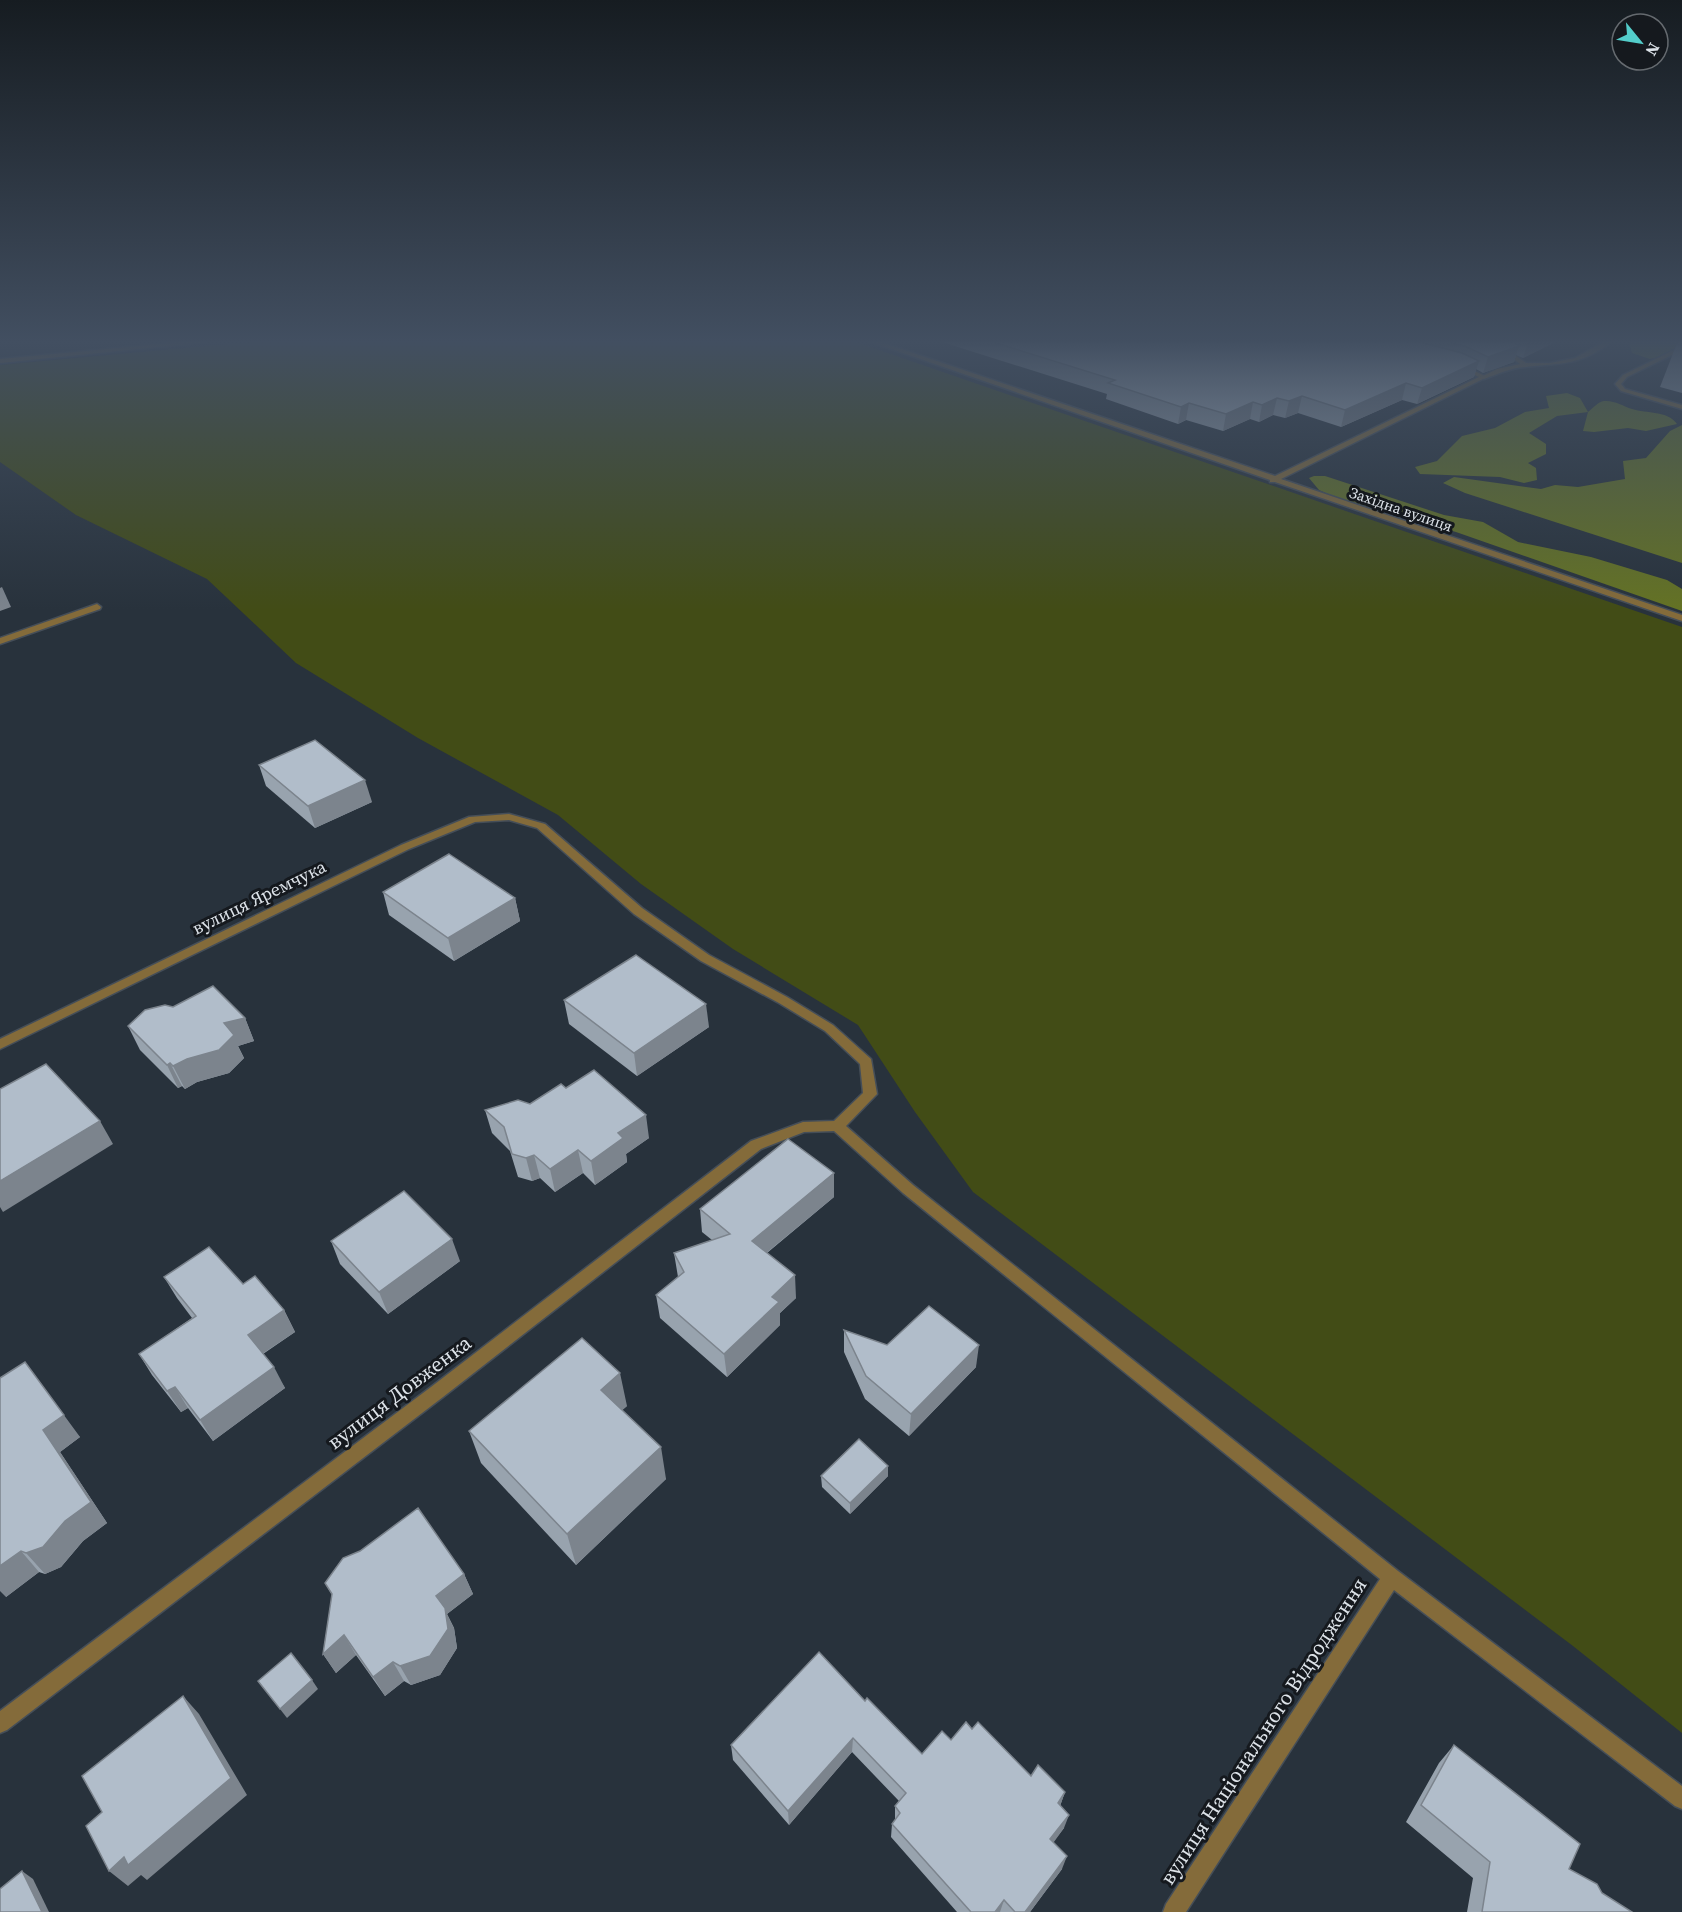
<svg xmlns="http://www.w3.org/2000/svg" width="1682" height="1912" font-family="'Source Serif 4',serif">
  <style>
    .green { fill: #424c16 }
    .forest { fill: #647224 }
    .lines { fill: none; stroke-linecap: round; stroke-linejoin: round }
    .lane-casing { stroke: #454e58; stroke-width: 3 }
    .street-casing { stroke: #454e58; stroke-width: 3 }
    .lane { fill: #846b3a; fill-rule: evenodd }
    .street { fill: #846b3a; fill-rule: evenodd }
    .wall { fill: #98a3ae }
    .shaded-wall { fill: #7c848d }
    .building { fill: #b1bdca; stroke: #7c848d; stroke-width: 1.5 }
    .labels { text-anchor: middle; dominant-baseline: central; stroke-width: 6; stroke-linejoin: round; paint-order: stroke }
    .far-street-label { font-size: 15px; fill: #dde3e9; stroke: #15191e }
    .street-label { font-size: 18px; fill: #dde3e9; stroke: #15191e }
    .near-street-label { font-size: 21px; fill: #dde3e9; stroke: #15191e }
  </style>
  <rect width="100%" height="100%" fill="#28323c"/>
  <polygon class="green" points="250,342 856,342 1682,627 1682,1733 1573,1646 973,1192 915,1112 858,1025 733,949 641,884 558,815 418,738 296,663 207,579 76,515 0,462 0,365"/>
  <g class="forest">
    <polygon points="1629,342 1682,342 1682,352 1650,359 1632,353"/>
    <path d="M 1567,393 L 1580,398 L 1588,412 C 1593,408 1598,402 1604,401 C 1614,400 1623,406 1632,409 C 1647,414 1667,410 1677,424 L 1646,431 L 1628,428 L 1594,432 L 1583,431 L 1588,412 L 1557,416 L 1529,433 L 1546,444 L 1546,454 L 1528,463 L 1536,468 L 1537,480 L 1524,483 L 1500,477 L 1420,474 L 1415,467 L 1437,461 L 1462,436 L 1495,428 L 1525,412 L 1549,408 L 1546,396 Z"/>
    <polygon points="1682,425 1682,563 1465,493 1443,483 1454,477 1541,489 1555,485 1578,487 1625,479 1623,461 1646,458 1670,431"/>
    <polygon points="1314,476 1325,476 1444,515 1483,522 1518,542 1591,557 1667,580 1682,589 1682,611 1456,532 1332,496 1319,490 1309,478"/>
  </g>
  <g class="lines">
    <g class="lane-casing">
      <g id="lane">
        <path d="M 1603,342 L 1611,342 C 1580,366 1561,363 1525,367 C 1510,368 1498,374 1484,379 L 1481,377 L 1497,369 L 1520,364 L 1511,357 L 1500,354 L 1500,352 L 1515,355 L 1526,363 L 1550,363 L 1575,358 Z"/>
        <polygon points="1682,346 1682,350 1627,377 1621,384 1625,389 1682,405 1682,409 1621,391 1615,384 1623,375"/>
      </g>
    </g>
    <g class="street-casing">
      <g id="street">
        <polygon points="181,342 206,342 0,363 0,359"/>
        <polygon points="871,342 881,342 1275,476 1479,377 1459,367 1464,366 1487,377 1281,479 1682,615 1682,621 1275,482 1270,482 1270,480"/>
        <polygon points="97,604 101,607 100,609 0,644 0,638"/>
        <polygon points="509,814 545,824 642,908 709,955 787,997 833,1025 871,1059 877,1094 846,1126 913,1185 1398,1571 1682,1786 1682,1809 1675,1806 1394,1590 1186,1912 1163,1912 1166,1904 1380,1579 903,1193 834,1131 804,1132 761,1149 443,1397 7,1730 0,1733 0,1711 431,1387 751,1141 803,1122 834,1121 863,1093 860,1064 825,1031 779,1003 701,961 634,914 537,828 509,820 475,822 409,849 0,1049 0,1039 401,845 469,817"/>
      </g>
    </g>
    <use href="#lane" class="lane"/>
    <use href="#street" class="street"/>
  </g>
  <g class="wall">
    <polygon points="942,342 1555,342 1523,358 1516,355 1514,362 1483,373 1476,369 1474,377 1417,404 1402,400 1341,427 1298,413 1285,418 1273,415 1259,422 1250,419 1223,431 1186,420 1178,424 1106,399 1107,394"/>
    <polygon points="1682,342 1682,393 1660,387 1677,343"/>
    <polygon points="259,765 372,802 315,828 266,786"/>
    <polygon points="383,892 515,898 520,921 454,961 389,915"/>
    <polygon points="564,1000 709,1027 637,1076 569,1024"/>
    <polygon points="173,1007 245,1018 254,1041 238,1046 244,1058 229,1073 197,1082 185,1089 182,1086 178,1088 140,1050 128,1026"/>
    <polygon points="566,1088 649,1138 626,1154 627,1162 595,1185 583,1173 555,1192 540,1178 532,1181 518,1177 510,1151 492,1133 485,1110 530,1104"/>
    <polygon points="834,1197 767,1253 796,1298 780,1313 780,1325 727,1377 660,1318 656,1295 678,1277 674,1253 712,1240 702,1232 700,1209"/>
    <polygon points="331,1241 460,1261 388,1314 340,1264"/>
    <polygon points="164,1277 243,1284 284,1310 295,1332 263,1354 285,1388 213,1441 188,1408 181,1412 152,1375 139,1354 192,1318 177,1298"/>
    <polygon points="844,1330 887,1345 976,1367 909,1436 865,1399 844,1352"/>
    <polygon points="0,1378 80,1437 60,1452 107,1523 83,1541 61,1567 45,1574 39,1572 6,1597"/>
    <polygon points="627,1406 622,1410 666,1479 576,1565 481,1463 469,1431"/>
    <polygon points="888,1466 888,1476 850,1514 822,1487 821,1476"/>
    <polygon points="464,1574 473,1594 447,1614 454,1628 457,1648 440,1675 411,1685 404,1681 385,1696 356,1655 336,1673 323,1654 332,1595 325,1583"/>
    <polygon points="865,1701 922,1754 951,1740 972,1729 1031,1776 1065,1792 1060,1806 1064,1828 1053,1842 1062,1869 1030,1912 957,1912 891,1837 892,1824 895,1821 895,1806 899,1801 852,1752 789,1825 733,1760 731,1745"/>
    <polygon points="1454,1745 1569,1869 1602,1893 1632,1912 1467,1912 1473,1878 1406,1822 1439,1763"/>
  </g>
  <g class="shaded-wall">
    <polygon points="1528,342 1555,342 1523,358"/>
    <polygon points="1519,346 1514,362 1483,373 1488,357"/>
    <polygon points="1479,361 1474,377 1417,404 1422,388"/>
    <polygon points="1406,383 1402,400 1341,427 1345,410"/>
    <polygon points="1302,396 1298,413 1285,418 1289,401"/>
    <polygon points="1277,398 1273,415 1259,422 1262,405"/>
    <polygon points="1253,402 1250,419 1223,431 1226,414"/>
    <polygon points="1189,403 1186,420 1178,424 1181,407"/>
    <polygon points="2,587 11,607 0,611 0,588"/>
    <polygon points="365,780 372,802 315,828 308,806"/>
    <polygon points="515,898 520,921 454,961 448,938"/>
    <polygon points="706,1004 709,1027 637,1076 634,1053"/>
    <polygon points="245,1018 254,1041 238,1046 244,1058 229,1073 197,1082 185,1089 173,1066 224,1023"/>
    <polygon points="170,1063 182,1086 178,1088 167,1065"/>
    <polygon points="646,1115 649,1138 626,1154 627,1162 595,1185 591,1161 618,1133"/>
    <polygon points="100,1121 113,1144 3,1212 0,1207 0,1181"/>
    <polygon points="578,1150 583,1173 555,1192 550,1169"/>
    <polygon points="534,1155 540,1178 532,1181 526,1158"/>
    <polygon points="834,1173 834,1197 753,1264 752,1241"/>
    <polygon points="452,1239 460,1261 388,1314 379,1292"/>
    <polygon points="795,1275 796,1298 780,1313 780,1325 727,1377 724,1354 772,1297"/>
    <polygon points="284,1310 295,1332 259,1356 248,1335"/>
    <polygon points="979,1345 976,1367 909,1436 911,1414"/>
    <polygon points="25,1362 80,1437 60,1452 107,1523 83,1541 61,1567 45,1574 26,1553 43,1430"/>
    <polygon points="274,1367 285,1388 213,1441 200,1420"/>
    <polygon points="620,1373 627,1406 608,1423 601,1390"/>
    <polygon points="175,1387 188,1408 181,1412 167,1391"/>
    <polygon points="661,1447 666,1479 576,1565 567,1534"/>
    <polygon points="888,1466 888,1476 850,1514 850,1503"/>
    <polygon points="21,1551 39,1572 6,1597 0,1591 0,1566"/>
    <polygon points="464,1574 473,1594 447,1614 454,1628 457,1648 440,1675 411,1685 400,1666 436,1596"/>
    <polygon points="344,1635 356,1655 336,1673 323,1654"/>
    <polygon points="393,1662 404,1681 385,1696 373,1677"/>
    <polygon points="312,1680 318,1689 287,1718 280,1709"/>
    <polygon points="183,1696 199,1714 247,1795 147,1880 141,1875 128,1886 109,1871"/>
    <polygon points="853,1738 852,1752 789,1825 788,1811"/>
    <polygon points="1065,1792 1060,1806 1058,1803"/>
    <polygon points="1069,1815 1064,1828 1046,1853 1050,1839"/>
    <polygon points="1067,1856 1062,1869 1030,1912 1025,1912"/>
    <polygon points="22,1871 33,1879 49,1912 42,1912"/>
    <polygon points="1004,1900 1000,1912 995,1912"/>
  </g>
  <g class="building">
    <polygon points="993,342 1419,342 1462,353 1479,361 1422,388 1406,383 1345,410 1302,396 1289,401 1277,398 1262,405 1253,402 1226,414 1189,403 1181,407 1108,383 1115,380"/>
    <polygon points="1449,342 1511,342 1515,343 1519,346 1488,357 1467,347"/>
    <polygon points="315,740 365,780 308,806 259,765"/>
    <polygon points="449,854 515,898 448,938 383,892"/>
    <polygon points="636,955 706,1004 634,1053 564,1000"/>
    <polygon points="213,986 245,1018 224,1023 234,1035 219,1050 187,1059 173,1066 170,1063 167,1065 128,1026 145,1010 165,1005 173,1007"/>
    <polygon points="46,1064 100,1121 0,1181 0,1089"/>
    <polygon points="594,1070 646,1115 618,1133 623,1138 591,1161 578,1150 550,1169 534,1155 526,1158 512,1154 504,1127 485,1110 518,1100 530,1104 561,1084 566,1088"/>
    <polygon points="788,1139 834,1173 752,1241 795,1275 772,1297 779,1302 724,1354 656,1295 684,1272 674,1253 730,1234 700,1209"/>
    <polygon points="404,1191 452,1239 379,1292 331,1241"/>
    <polygon points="209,1247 243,1284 255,1276 284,1310 248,1335 274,1367 200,1420 175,1387 167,1391 139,1354 196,1316 164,1277"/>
    <polygon points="929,1306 979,1345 911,1414 866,1376 844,1330 887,1345"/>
    <polygon points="582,1338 620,1373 601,1390 661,1447 567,1534 469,1431"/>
    <polygon points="25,1362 64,1415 43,1430 91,1502 65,1521 43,1547 26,1553 21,1551 0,1566 0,1378"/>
    <polygon points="859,1439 888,1466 850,1503 821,1476"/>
    <polygon points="418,1508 464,1574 436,1596 445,1608 448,1629 430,1656 400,1666 393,1662 373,1677 344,1635 323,1654 332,1594 325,1583 343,1558 360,1551"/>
    <polygon points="819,1652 865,1701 867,1698 922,1754 942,1731 951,1740 966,1722 972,1729 978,1722 1031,1776 1038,1765 1065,1792 1058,1803 1069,1815 1050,1839 1067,1856 1025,1912 1015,1912 1004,1900 995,1912 971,1912 892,1824 900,1813 895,1806 906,1793 853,1738 788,1811 731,1745"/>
    <polygon points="291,1653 312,1680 280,1709 258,1681"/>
    <polygon points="183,1696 231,1778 128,1865 124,1857 109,1871 86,1826 102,1812 82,1776"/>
    <polygon points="1454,1745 1580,1844 1569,1869 1597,1884 1602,1893 1632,1912 1482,1912 1490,1862 1421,1805"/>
    <polygon points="22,1871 42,1912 0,1912 0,1889"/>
  </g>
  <linearGradient id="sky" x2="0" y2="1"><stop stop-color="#161c21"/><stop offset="0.56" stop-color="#424f61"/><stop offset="1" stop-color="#424f61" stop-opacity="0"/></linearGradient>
  <rect width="1682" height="610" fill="url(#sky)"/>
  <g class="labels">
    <g class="far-street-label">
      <text transform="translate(1401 509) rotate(19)">Західна вулиця</text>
    </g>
    <g class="street-label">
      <text transform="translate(259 897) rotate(-26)">вулиця Яремчука</text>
    </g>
    <g class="near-street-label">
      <text transform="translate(399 1392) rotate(-37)">вулиця Довженка</text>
      <text transform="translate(1263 1731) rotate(-57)">вулиця Національного Відродження</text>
    </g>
  </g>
  <g transform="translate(1640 42) rotate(120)"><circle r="28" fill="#15191e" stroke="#656a6f" stroke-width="1.5"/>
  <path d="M0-4.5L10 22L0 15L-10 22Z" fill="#53cdca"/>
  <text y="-9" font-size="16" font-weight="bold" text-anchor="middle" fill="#dde3e9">N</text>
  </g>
</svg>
